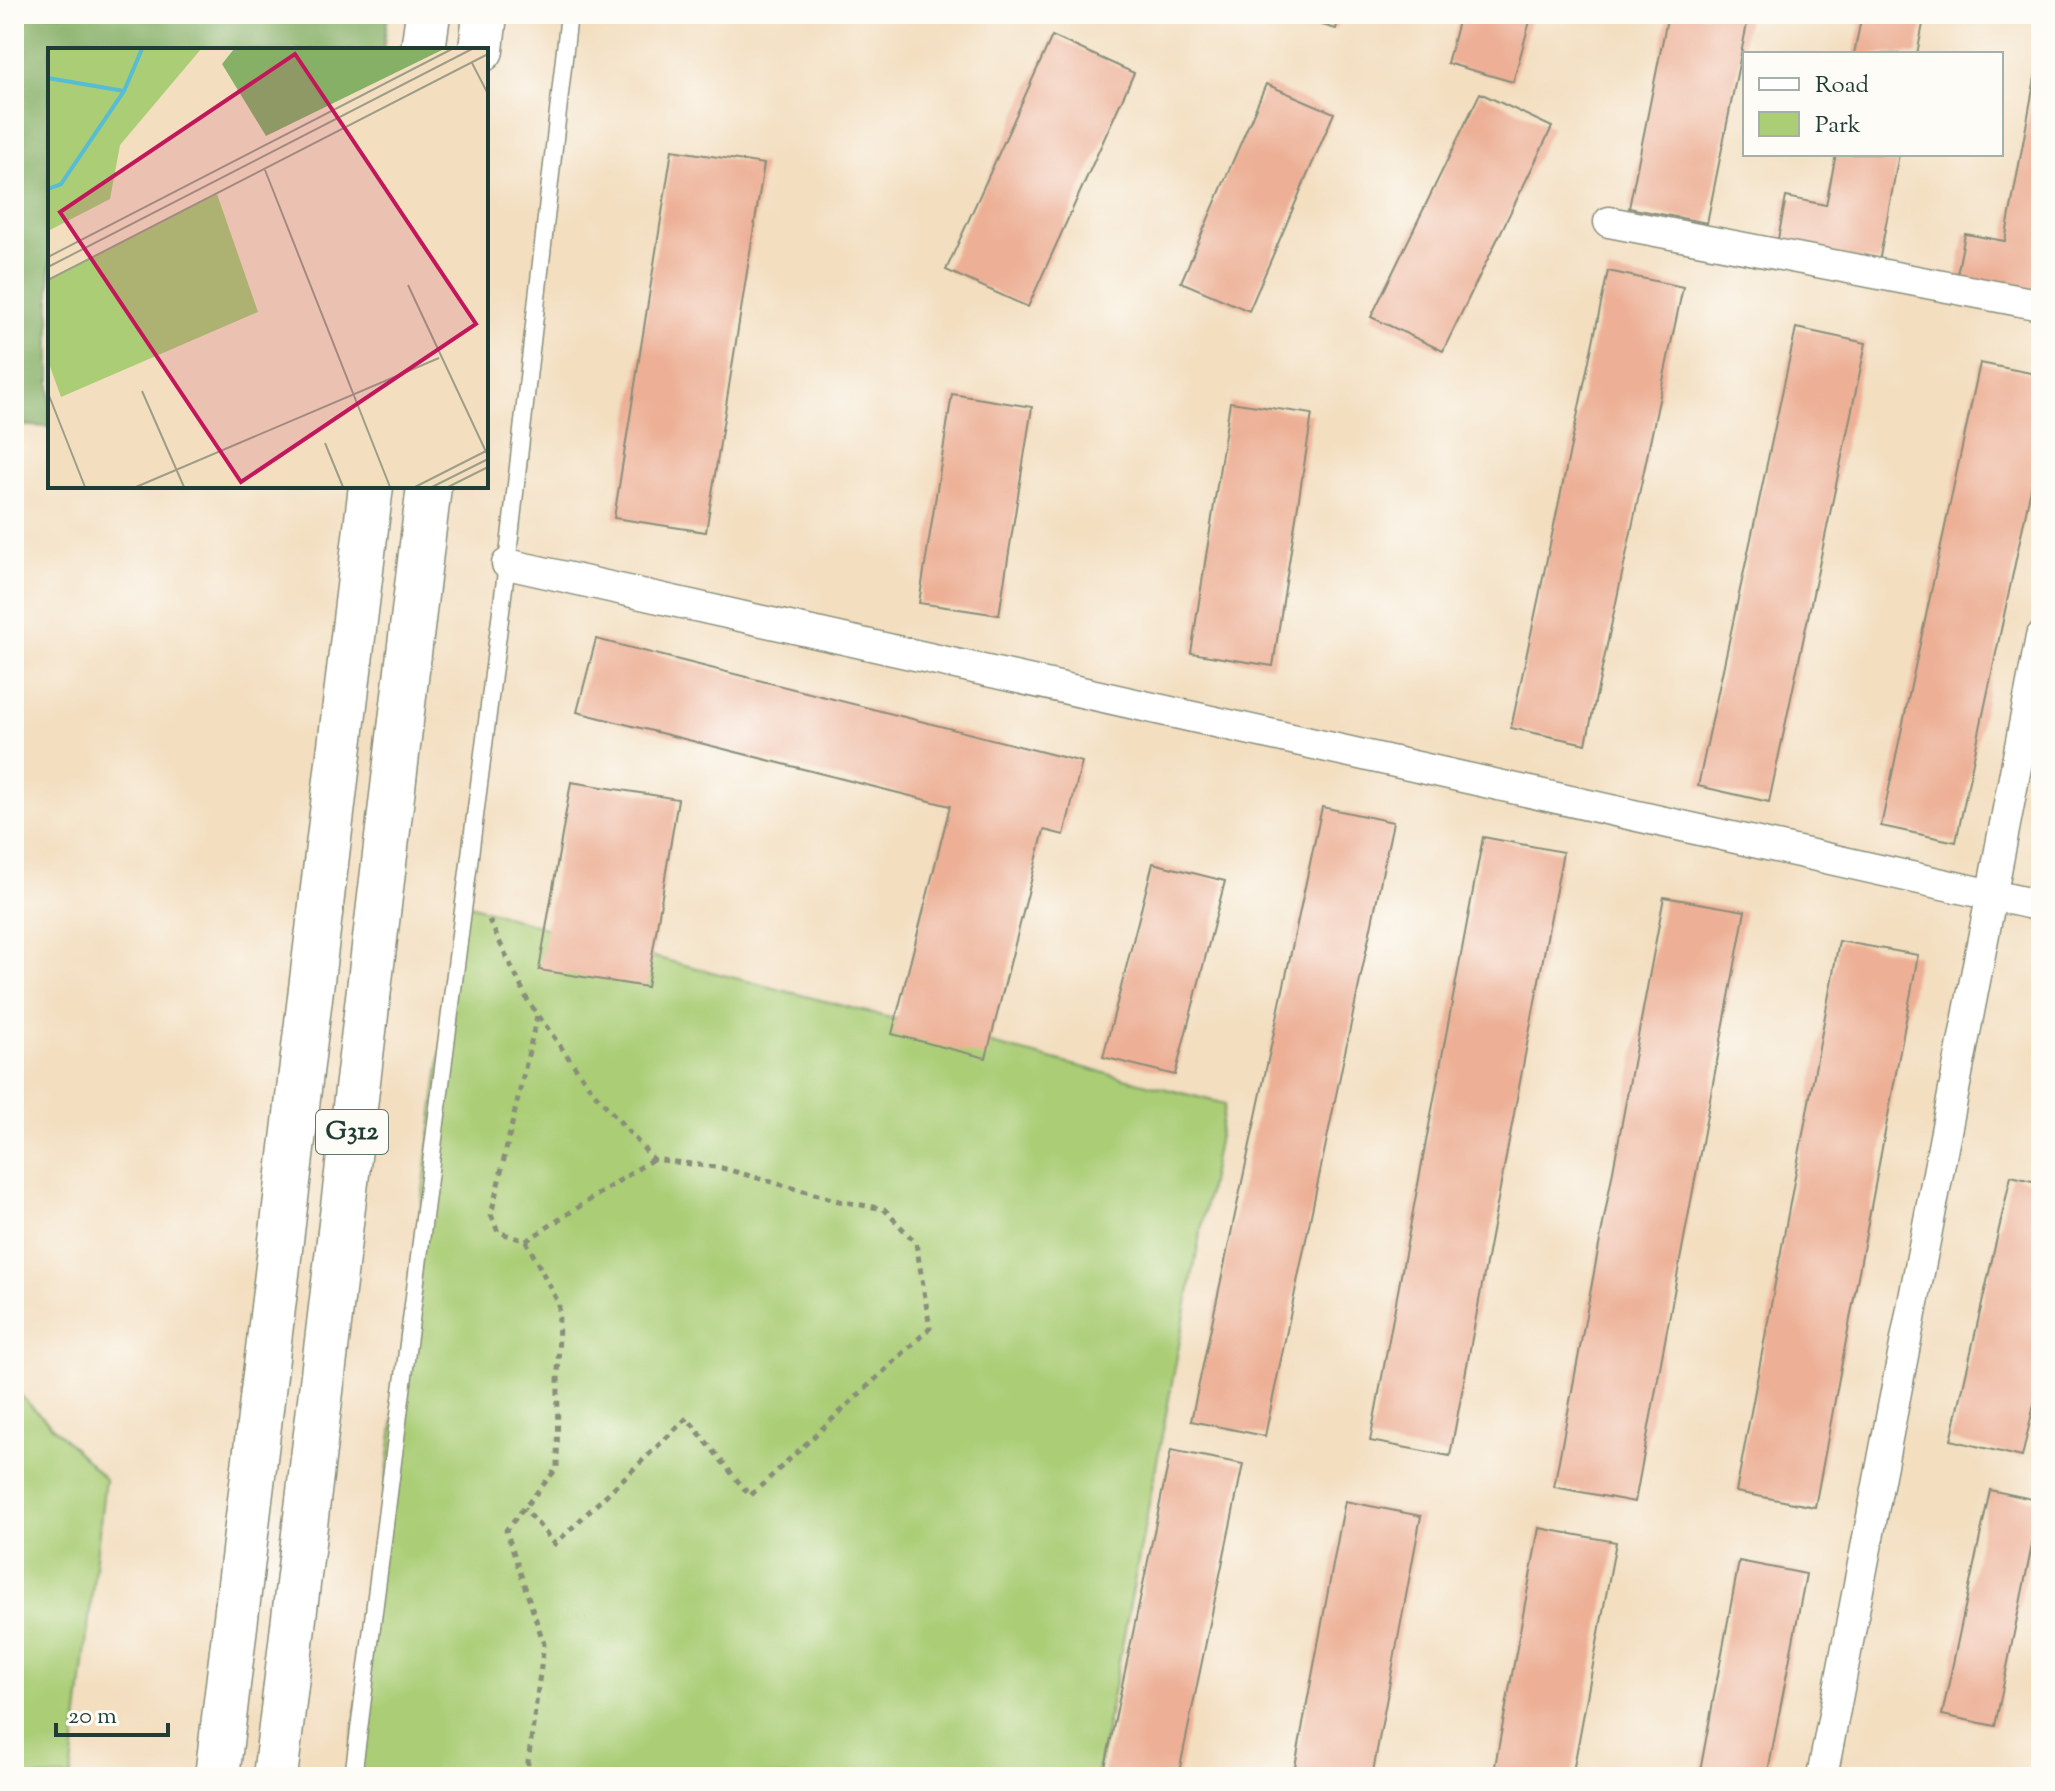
<svg xmlns="http://www.w3.org/2000/svg" width="2055" height="1791" font-family="'Sorts Mill Goudy',serif">
  <style>
    .green { fill: #aacd76; stroke: #648555; stroke-width: 2 }
    .forest { fill: #87b067; stroke: #53764e; stroke-width: 2 }
    .building { fill: #edb096 }
    .lines { fill: none; stroke-linecap: round; stroke-linejoin: round }
    .lane-casing { stroke: #898e7a; stroke-width: 19 }
    .street-casing { stroke: #898e7a; stroke-width: 33 }
    .highway-casing { stroke: #898e7a; stroke-width: 47 }
    .path { stroke: #898e7a; stroke-width: 5; stroke-dasharray: 6 6; stroke-linecap: butt }
    .lane { stroke: #fff; stroke-width: 16 }
    .street { stroke: #fff; stroke-width: 30 }
    .highway { stroke: #fff; stroke-width: 44 }
    .labels { text-anchor: middle; dominant-baseline: central; stroke-width: 6; stroke-linejoin: round; paint-order: stroke }
    .shield { fill: #fdfcf7; stroke: #62766e; stroke-width: 2 }
    .shield-label { font-size: 26px; font-weight: bold; fill: #1f3d34 }
    .inset-river { fill: none; stroke: #56bdd4; stroke-width: 4 }
    .inset-road { fill: none; stroke: #9e9e88; stroke-width: 2 }
    .view { fill: #c2185b; fill-opacity: 0.15; stroke: #c2185b; stroke-width: 4 }
    .inset-edge { fill: none; stroke: #1f3d34; stroke-width: 4 }
  </style>
  <rect width="100%" height="100%" fill="#fdfcf7"/>
  <filter id="ink" filterUnits="userSpaceOnUse"><feTurbulence type="fractalNoise" baseFrequency=".0125" numOctaves="2"/><feDisplacementMap in="SourceGraphic" scale="16" xChannelSelector="R" yChannelSelector="G"/><feConvolveMatrix kernelMatrix="1 2 1 2 8 2 1 2 1" color-interpolation-filters="sRGB"/></filter>
  <filter id="wash" filterUnits="userSpaceOnUse"><feTurbulence type="fractalNoise" baseFrequency=".006" numOctaves="4" result="noise"/><feDisplacementMap in="SourceGraphic" scale="32" xChannelSelector="R" yChannelSelector="G"/><feGaussianBlur stdDeviation="1.8" result="paint"/><feColorMatrix in="noise" values="0 0 0 0 0 0 0 0 0 0 0 0 0 0 0 0 0 1.4 0 .05"/><feComposite in="paint" operator="in"/></filter>
  <g filter="url(#wash)">
    <rect width="100%" height="100%" fill="#f3dec0"/>
    <g class="green">
      <polygon points="460,902 568,935 1225,1104 1097,1777 348,1777"/>
      <polygon points="14,1389 105,1479 71,1777 14,1777"/>
    </g>
    <polygon class="forest" points="14,14 388,14 383,50 50,50 50,427 14,425"/>
    <g id="blocks">
      <g class="building">
        <polygon points="1284,14 1340,14 1336,29"/>
        <polygon points="1460,14 1532,14 1513,82 1447,63"/>
        <polygon points="1668,14 1749,14 1707,223 1629,208"/>
        <polygon points="1862,14 1925,14 1917,54 1854,54"/>
        <polygon points="1052,36 1134,73 1028,307 946,270"/>
        <polygon points="2039,56 2041,56 2041,295 1956,280 1965,234 2005,241"/>
        <polygon points="1266,84 1334,113 1249,311 1181,282"/>
        <polygon points="1480,93 1552,127 1443,351 1371,317"/>
        <polygon points="672,150 764,164 706,532 614,518"/>
        <polygon points="1836,154 1899,154 1879,262 1777,244 1786,197 1826,205"/>
        <polygon points="1608,271 1683,287 1586,744 1511,728"/>
        <polygon points="1796,328 1866,343 1769,802 1698,786"/>
        <polygon points="1980,363 2041,375 2041,441 1956,842 1881,826"/>
        <polygon points="952,394 1032,407 999,615 919,603"/>
        <polygon points="1230,402 1312,414 1273,666 1191,653"/>
        <polygon points="596,639 1082,762 1064,835 1044,830 986,1058 892,1034 950,806 577,712"/>
        <polygon points="571,782 678,799 647,987 539,970"/>
        <polygon points="1322,807 1393,822 1265,1436 1191,1421"/>
        <polygon points="1483,837 1563,852 1450,1456 1370,1441"/>
        <polygon points="1153,863 1225,881 1175,1075 1103,1057"/>
        <polygon points="1664,897 1745,911 1635,1502 1554,1487"/>
        <polygon points="1839,941 1918,955 1815,1507 1736,1492"/>
        <polygon points="2011,1176 2041,1183 2041,1374 2022,1457 1951,1440"/>
        <polygon points="1171,1450 1243,1464 1178,1777 1103,1777"/>
        <polygon points="1990,1490 2041,1501 1995,1726 1942,1715"/>
        <polygon points="1345,1501 1421,1516 1372,1777 1293,1777"/>
        <polygon points="1539,1528 1616,1542 1572,1777 1493,1777"/>
        <polygon points="1739,1561 1806,1574 1767,1777 1699,1777"/>
      </g>
    </g>
  </g>
  <g filter="url(#ink)">
    <use href="#blocks" fill-opacity="0" stroke="#898e7a" stroke-width="2"/>
    <g class="lines">
      <g class="lane-casing">
        <polyline id="lane" points="353,1777 507,564 569,14"/>
      </g>
      <g class="street-casing">
        <g id="street">
          <polyline points="1609,222 2041,305"/>
          <polyline points="507,564 2041,906"/>
          <polyline points="1822,1777 2041,637"/>
        </g>
      </g>
      <g class="highway-casing">
        <g id="highway">
          <polyline points="423,50 428,14"/>
          <polyline points="481,50 485,14"/>
          <polyline points="217,1777 371,486"/>
          <polyline points="275,1777 429,486"/>
        </g>
      </g>
      <g class="path">
        <polyline points="489,920 528,1001 591,1089 653,1159 722,1168 839,1201 884,1209 916,1243 930,1328 750,1496 687,1418 555,1544 524,1508"/>
        <polyline points="526,1241 653,1159"/>
        <polyline points="526,1777 544,1644 506,1530 557,1468 559,1304 526,1241 498,1232 491,1215 537,1016"/>
      </g>
      <use href="#lane" class="lane"/>
      <use href="#street" class="street"/>
      <use href="#highway" class="highway"/>
    </g>
  </g>
  <g class="labels">
    <rect class="shield" x="316" y="1110" width="72" height="44" rx="6"/>
    <g class="shield-label">
      <text x="352" y="1132">G312</text>
    </g>
  </g>
  <g transform="translate(48 48)">
    <rect width="440" height="440" fill="#f3dec0"/>
    <path d="M 0,1 L 153,1 L 72,97 L 62,151 L 0,183 ZM 169,146 L 210,264 L 13,349 L 0,313 L 0,231 Z" fill="#aacd76"/>
    <path d="M 186,1 L 396,1 L 218,88 L 174,16 Z" fill="#87b067"/>
    <path class="inset-river" d="M 0,30 L 76,43M 0,141 L 13,136 L 76,43 L 94,1"/>
    <path class="inset-road" d="M 424,15 L 440,46M 217,122 L 342,439M 0,209 L 404,1M 0,219 L 424,1M 0,232 L 440,6M 360,237 L 440,408M 94,343 L 136,439M 0,345 L 37,439M 277,395 L 295,439M 88,439 L 391,310M 367,439 L 438,403M 384,439 L 440,411M 400,439 L 440,419"/>
    <path class="view" d="M 247,6 L 428,276 L 193,434 L 12,164 Z"/>
    <rect width="440" height="440" class="inset-edge"/>
  </g>
  <rect width="2055" height="1791" fill="none" stroke="#fdfcf7" stroke-width="48"/>
  <rect x="1743" y="52" width="260" height="104" fill="#fdfcf7" stroke="#a4b0a9" stroke-width="2"/>
  <rect x="1759" y="78" width="40" height="12" fill="#ffffff" stroke="#a4b0a9" stroke-width="2"/>
  <text x="1815" y="92" font-size="24" fill="#1f3d34">Road</text>
  <rect x="1759" y="112" width="40" height="24" fill="#aacd76" stroke="#a4b0a9" stroke-width="2"/>
  <text x="1815" y="132" font-size="24" fill="#1f3d34">Park</text>
  <path d="M56 1723v12h112v-12" fill="none" stroke="#1f3d34" stroke-width="4"/>
  <text x="68" y="1723" font-size="24" fill="#1f3d34" stroke="#fdfcf7" stroke-width="6" paint-order="stroke">20 m</text>
</svg>
